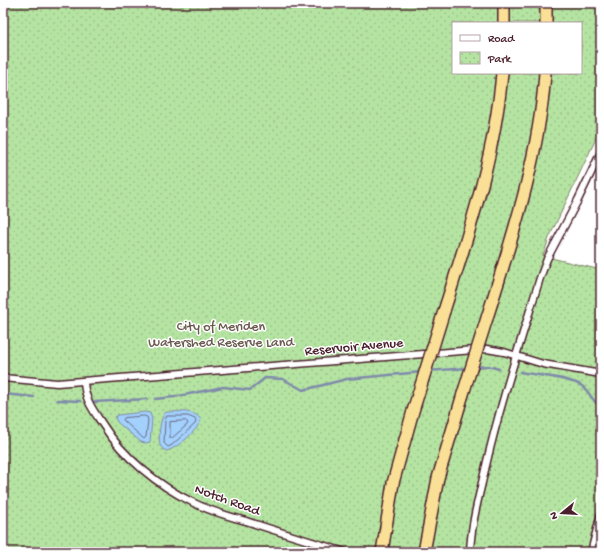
<svg xmlns="http://www.w3.org/2000/svg" width="604" height="555" font-family="'Gochi Hand',sans-serif">
  <style>
    .built { fill: #f2ecfa }
    .park { fill: url(#park-dots); stroke: #808266; fill-rule: evenodd }
    .water { fill: #a2d1fe; stroke: #7f8aaa }
    .lines { fill: none; stroke-linecap: round; stroke-linejoin: round }
    .shore { stroke: #6d667f; stroke-width: 1 }
    .stream { stroke: #7f8aaa; stroke-width: 2.5 }
    .minor-casing { stroke: #4a1f2b; stroke-width: 9 }
    .motorway-casing { stroke: #4a1f2b; stroke-width: 14 }
    .minor { stroke: #fff; stroke-width: 6 }
    .motorway { stroke: #fadf96; stroke-width: 11 }
    .motorway-bridge-casing { stroke: #4a1f2b; stroke-width: 14; stroke-linecap: butt }
    .motorway-bridge { stroke: #fadf96; stroke-width: 11 }
    .labels { text-anchor: middle; dominant-baseline: central; stroke-width: 3; stroke-linejoin: round; paint-order: stroke }
    .park-label { font-size: 14px; fill: #6a5a4f; stroke: #fff }
    .street-label { font-size: 14px; fill: #4a1f2b; stroke: #fff }
  </style>
  <defs>
    <pattern id="park-dots" width="8" height="8" patternUnits="userSpaceOnUse"><rect width="8" height="8" fill="#b5e4a2"/><path d="M2 2h.1M6 6h.1" fill="none" stroke="#9dc38c" stroke-width="1.8" stroke-linecap="round"/></pattern>
  </defs>
  <rect width="100%" height="100%" fill="#fff"/>
  <filter id="ink" filterUnits="userSpaceOnUse"><feTurbulence type="fractalNoise" baseFrequency=".025" numOctaves="2"/><feDisplacementMap in="SourceGraphic" scale="8" xChannelSelector="R" yChannelSelector="G"/><feConvolveMatrix kernelMatrix="1 2 1 2 8 2 1 2 1" color-interpolation-filters="sRGB"/></filter>
  <g filter="url(#ink)">
    <polygon class="built" points="99,3 149,3 128,7 109,7"/>
    <path class="park" d="M 3,3 L 99,3 C 114,10 134,7 149,3 L 601,3 L 601,128 L 549,238 L 543,256 L 601,270 L 601,552 L 3,552 ZM 453,23 L 581,23 L 581,73 L 453,73 Z"/>
    <g class="water">
      <polygon points="144,412 150,413 152,419 150,442 145,443 141,442 117,422 115,417 118,415"/>
      <path d="M 166,412 C 177,412 195,409 201,420 C 197,431 179,447 167,451 C 164,450 161,448 160,445 C 158,437 160,416 166,412 Z"/>
    </g>
    <g class="lines">
      <g class="shore">
        <polygon points="144,416 147,417 148,420 146,437 144,439 123,420 124,418"/>
        <polygon points="167,416 188,416 195,419 196,421 195,424 172,445 168,447 164,443 165,421"/>
        <polygon points="186,421 188,423 187,425 172,438 170,438 170,422"/>
      </g>
      <g class="stream">
        <polyline points="474,367 488,366 499,369"/>
        <polyline points="428,371 467,368"/>
        <path d="M 520,372 C 536,375 570,378 582,386 C 590,392 591,400 601,407"/>
        <polyline points="3,394 34,397"/>
        <polyline points="155,399 174,397 223,387 250,390 265,378 283,379 303,390 347,379 421,372"/>
        <polyline points="57,400 80,401"/>
        <polyline points="94,402 147,399"/>
      </g>
      <g class="minor-casing">
        <g id="minor">
          <polyline points="3,378 57,383 487,349 504,352 543,364 601,374"/>
          <path d="M 84,382 C 85,400 93,410 103,425 C 123,457 159,486 192,502 C 209,511 228,516 246,521 C 279,532 312,542 345,552"/>
          <path d="M 470,552 C 471,526 478,500 484,474 C 499,408 520,343 540,278 L 547,259 L 578,200 L 601,152"/>
          <polyline points="591,552 601,514"/>
        </g>
      </g>
      <g class="motorway-casing">
        <g id="motorway">
          <polyline points="504,3 504,23"/>
          <polyline points="546,3 546,23"/>
          <path d="M 444,311 C 469,232 495,155 502,73"/>
          <path d="M 487,318 C 512,238 539,158 545,73"/>
          <polyline points="382,552 393,483 413,411"/>
          <polyline points="424,552 438,478 463,394"/>
        </g>
      </g>
      <use href="#minor" class="minor"/>
      <use href="#motorway" class="motorway"/>
      <g class="motorway-bridge-casing">
        <g id="motorway-bridge">
          <polyline points="463,394 487,318"/>
          <polyline points="413,411 444,311"/>
        </g>
      </g>
      <use href="#motorway-bridge" class="motorway-bridge"/>
    </g>
  </g>
  <g class="labels">
    <g class="park-label">
      <text x="221" y="327">City of Meriden<tspan x="221" dy="16">Watershed Reserve Land</tspan></text>
    </g>
    <g class="street-label">
      <text transform="translate(354 348) rotate(-5)">Reservoir Avenue</text>
      <text transform="translate(227 501) rotate(20)">Notch Road</text>
    </g>
  </g>
  <rect width="604" height="555" fill="none" stroke="#fff" stroke-width="16"/>
  <rect x="8" y="8" width="588" height="539" fill="none" stroke="#4a1f2b" stroke-width="1.5" filter="url(#ink)"/>
  <rect x="452" y="22" width="130" height="52" fill="#ffffff" stroke="#b7a5aa"/>
  <rect x="460" y="35" width="20" height="6" fill="#ffffff" stroke="#b7a5aa"/>
  <text x="488" y="42" font-size="12" fill="#4a1f2b">Road</text>
  <rect x="460" y="52" width="20" height="12" fill="url(#park-dots)" stroke="#b7a5aa"/>
  <text x="488" y="62" font-size="12" fill="#4a1f2b">Park</text>
  <g transform="translate(562 513) rotate(252)" stroke="#ffffff" stroke-width="3" paint-order="stroke">
  <path d="M0-3L7 15L0 10L-7 15Z" fill="#4a1f2b"/>
  <text y="-6" font-size="11" font-weight="bold" text-anchor="middle" fill="#4a1f2b">N</text>
  </g>
</svg>
